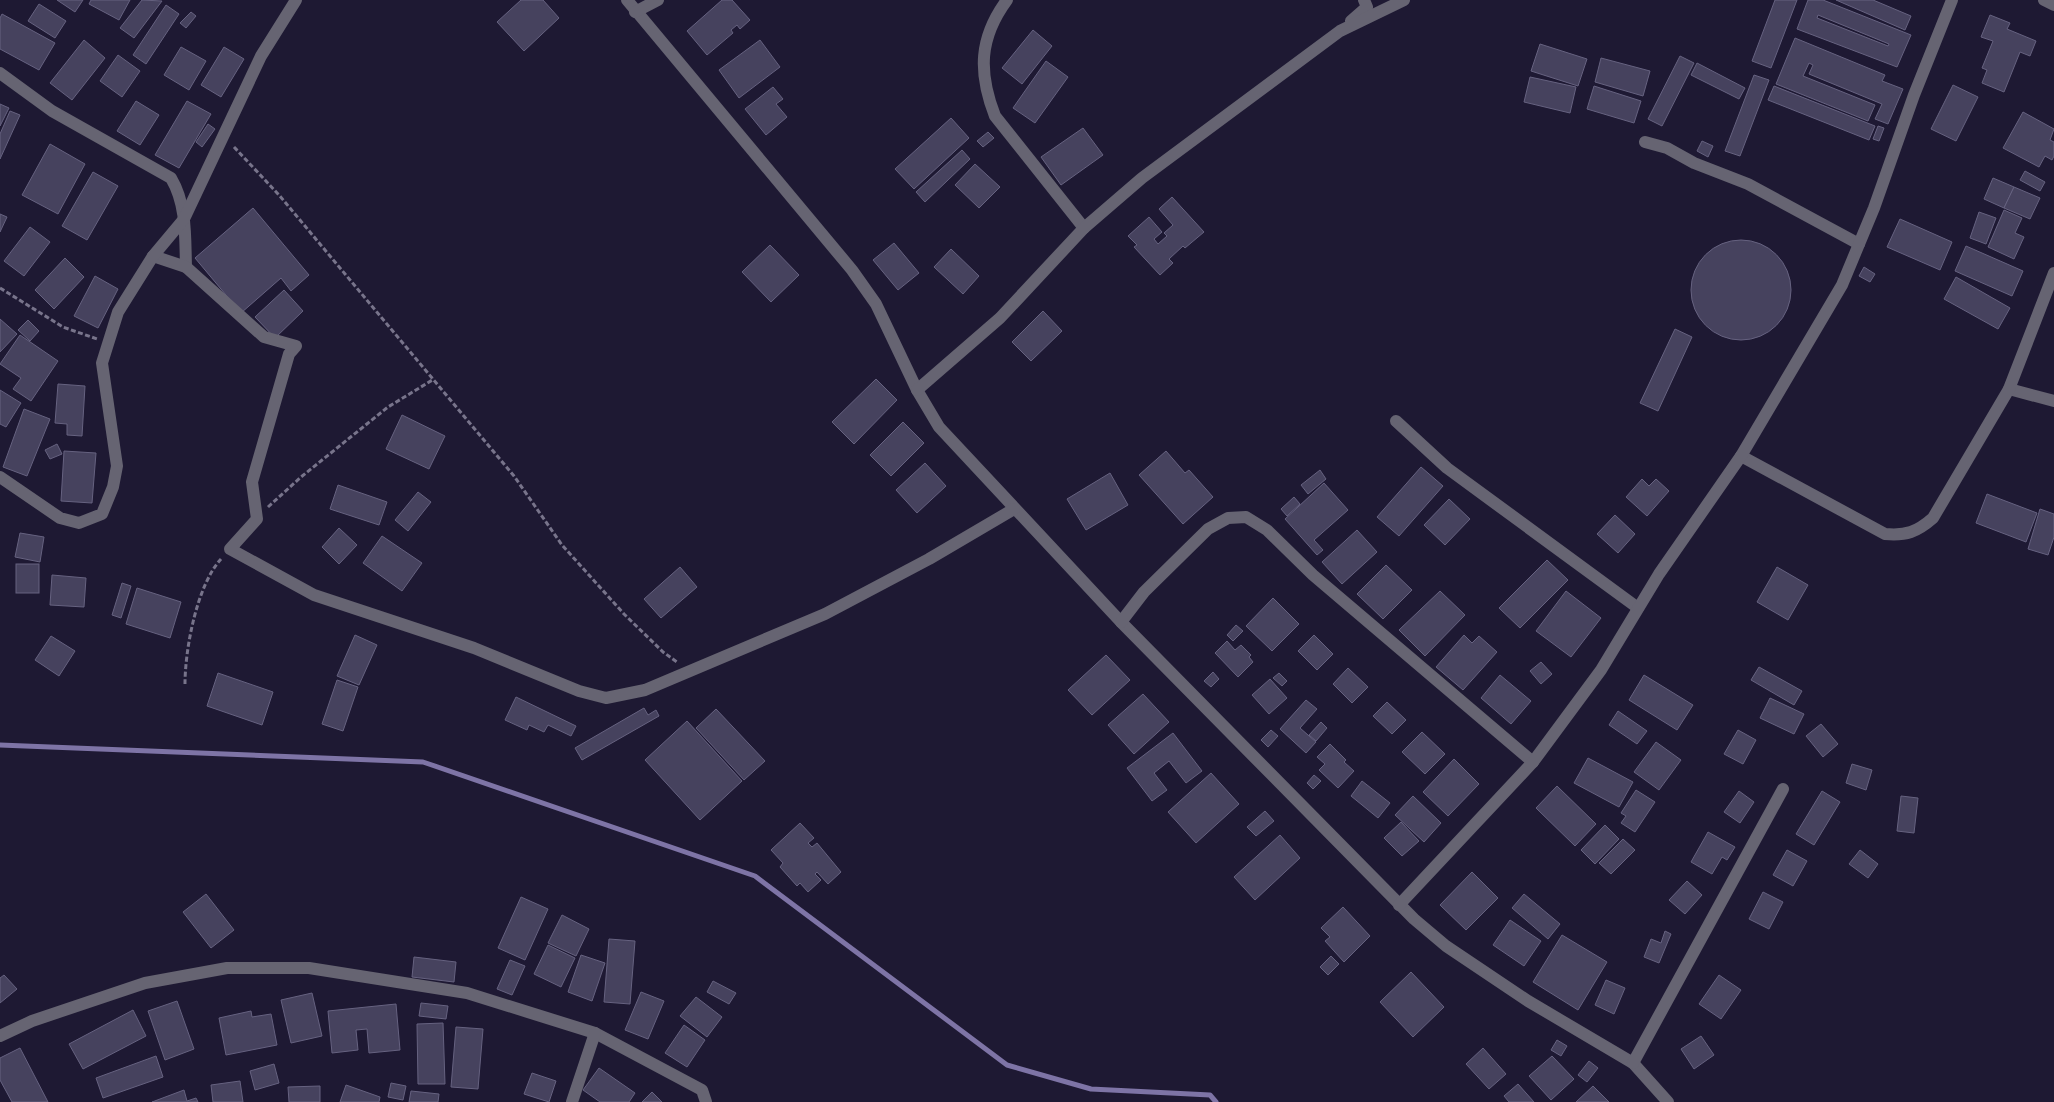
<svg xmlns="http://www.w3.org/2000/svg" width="2054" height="1102" font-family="Ubuntu,sans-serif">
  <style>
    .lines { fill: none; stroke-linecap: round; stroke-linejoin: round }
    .stream { stroke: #7e74a6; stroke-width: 5 }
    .building { fill: #46425e; stroke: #666280; fill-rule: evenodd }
    .path { stroke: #78748b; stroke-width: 3; stroke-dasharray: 5 2.5; stroke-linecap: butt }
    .minor { stroke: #666472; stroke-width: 12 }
  </style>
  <rect width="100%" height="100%" fill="#1e1933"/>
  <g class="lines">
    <polyline class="stream" points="0,745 423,762 755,876 1007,1065 1091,1089 1210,1095 1216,1102"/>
  </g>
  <g class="building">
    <polygon points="57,0 83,0 75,12"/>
    <polygon points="91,0 130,0 119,20 89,4"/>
    <polygon points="142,0 162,1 134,38 120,28"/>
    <polygon points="521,0 543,0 559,18 524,51 497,22"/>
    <polygon points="722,0 732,0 750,20 740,29 737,25 731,30 733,33 707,55 687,31"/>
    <polygon points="1775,0 1797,0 1771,68 1752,61"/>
    <path d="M 1808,0 L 1823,0 L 1911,35 L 1897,67 L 1797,29 ZM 1818,15 L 1889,44 L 1888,46 L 1817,18 Z"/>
    <polygon points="1836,0 1873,0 1911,16 1905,30"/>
    <polygon points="39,4 66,21 55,38 28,21"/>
    <polygon points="166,5 179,14 146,64 133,55"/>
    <polygon points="191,12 196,16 186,28 180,23"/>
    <polygon points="2,14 55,43 39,70 0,49 0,18"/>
    <polygon points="1990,15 2010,23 2007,29 2036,41 2030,56 2020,52 2004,92 1982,83 1987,70 1982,68 1993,41 1981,37"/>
    <polygon points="1033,30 1052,46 1022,84 1002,68"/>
    <polygon points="1795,38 1885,75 1882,81 1903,89 1888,124 1875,119 1882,104 1809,74 1813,65 1809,63 1803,76 1875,105 1868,121 1776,84"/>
    <polygon points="84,40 105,58 72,100 50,83"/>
    <polygon points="760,40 780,67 739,98 719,70"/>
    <polygon points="1540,44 1587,59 1578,86 1531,71"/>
    <polygon points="181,47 206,61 189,90 164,75"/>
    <polygon points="224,47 244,59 221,97 201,85"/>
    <polygon points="118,55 140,71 122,97 100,81"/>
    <polygon points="1680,56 1694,63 1662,126 1648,119"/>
    <polygon points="1601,58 1650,71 1643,96 1595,82"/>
    <polygon points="1046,61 1068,77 1035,123 1013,108"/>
    <polygon points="1697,63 1745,88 1739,99 1691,75"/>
    <polygon points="1754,75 1769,80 1740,156 1725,151"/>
    <polygon points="1530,77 1576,87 1570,113 1524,102"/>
    <polygon points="1953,85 1978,97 1956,141 1931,129"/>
    <polygon points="1594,86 1641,101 1634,123 1587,109"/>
    <polygon points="1774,86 1875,126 1869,140 1768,100"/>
    <polygon points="773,87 783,99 776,104 787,117 766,135 745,109"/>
    <polygon points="136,101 159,115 140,145 117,131"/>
    <polygon points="187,101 211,114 179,168 155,155"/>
    <polygon points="0,104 9,108 0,126"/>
    <polygon points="10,111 20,115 0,159 0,134"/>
    <polygon points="2023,112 2054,129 2050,140 2054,142 2054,156 2052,160 2045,156 2039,167 2003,148"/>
    <polygon points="951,118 969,138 914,189 895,169"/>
    <polygon points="208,124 215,129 202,147 196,142"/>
    <polygon points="1878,126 1884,128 1879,141 1873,139"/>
    <polygon points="1083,128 1103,155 1061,185 1041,157"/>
    <polygon points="988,132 994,138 983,147 977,141"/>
    <polygon points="1702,141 1713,146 1708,157 1697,151"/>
    <polygon points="50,144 85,164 58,214 22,195"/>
    <polygon points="962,150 970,159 925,202 916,192"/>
    <polygon points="975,164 1000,187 979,208 955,185"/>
    <polygon points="2025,171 2045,182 2040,191 2020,180"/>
    <polygon points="93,172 118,186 87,240 62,226"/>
    <polygon points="1993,178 2014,187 2004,208 1984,199"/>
    <polygon points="2014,187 2040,198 2030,219 2004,208"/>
    <polygon points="1172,197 1204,232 1185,248 1183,246 1169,259 1173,263 1160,275 1134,247 1137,245 1128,236 1149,217 1162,232 1154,239 1158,244 1167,236 1164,233 1173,225 1159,209"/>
    <polygon points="253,208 309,275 291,291 281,278 241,313 195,258"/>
    <polygon points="2004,210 2022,218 2015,233 2024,237 2014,259 1988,247"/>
    <polygon points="1979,212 1996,218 1986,244 1970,238"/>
    <polygon points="0,214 7,217 0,232"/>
    <polygon points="1900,219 1952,242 1940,270 1887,247"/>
    <polygon points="30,227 50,242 24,276 4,261"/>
    <circle cx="1741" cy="290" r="50"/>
    <polygon points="894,243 919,273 898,290 873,260"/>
    <polygon points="770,245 799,275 771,302 742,272"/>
    <polygon points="1966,246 2023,271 2012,296 1955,271"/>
    <polygon points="951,249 979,276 963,294 934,267"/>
    <polygon points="65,258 84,277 54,309 35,290"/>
    <polygon points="1864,267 1875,274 1870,282 1859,276"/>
    <polygon points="95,276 118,289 98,328 74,316"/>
    <polygon points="1956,277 2010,308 1998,329 1944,299"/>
    <polygon points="284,290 303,311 275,338 255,317"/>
    <polygon points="1043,311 1062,331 1031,361 1012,342"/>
    <polygon points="0,319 17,334 0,352"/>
    <polygon points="28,320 39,331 30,341 18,330"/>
    <polygon points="1675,329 1692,337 1658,411 1640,403"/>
    <polygon points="20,335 58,361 31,401 13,389 21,378 0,364"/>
    <polygon points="876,379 897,400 854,444 832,422"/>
    <polygon points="58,384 85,386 82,436 67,435 67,424 55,423"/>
    <polygon points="0,390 21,403 6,427 0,424"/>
    <polygon points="24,409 50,419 27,476 3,467"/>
    <polygon points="402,415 445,436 429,469 386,449"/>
    <polygon points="903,422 924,443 891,476 870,455"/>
    <polygon points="57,444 62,454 50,459 45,450"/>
    <polygon points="64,451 96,453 92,503 61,501"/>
    <polygon points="1166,451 1185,473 1189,470 1213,497 1183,524 1139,475"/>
    <polygon points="925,463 946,486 917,513 896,490"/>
    <polygon points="1421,467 1443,486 1399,536 1377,517"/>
    <polygon points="1320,470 1326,479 1308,494 1301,485"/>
    <polygon points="1110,473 1128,505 1086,530 1067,499"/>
    <polygon points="1642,479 1649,486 1656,479 1669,491 1647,516 1626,497"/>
    <polygon points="1324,483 1348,510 1314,540 1323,550 1317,555 1285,519"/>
    <polygon points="338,485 387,502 379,525 330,509"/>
    <polygon points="418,492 431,502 408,531 395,520"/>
    <polygon points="1987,494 2037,513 2026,542 1976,523"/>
    <polygon points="1294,497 1300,504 1287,516 1281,509"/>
    <polygon points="1449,499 1470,519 1445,545 1424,525"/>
    <polygon points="2040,509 2054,514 2054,537 2048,555 2028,549"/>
    <polygon points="1615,515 1635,534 1618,553 1597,534"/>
    <polygon points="339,528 357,545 339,564 322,547"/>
    <polygon points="1357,530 1377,552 1342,584 1322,562"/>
    <polygon points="20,533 44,537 40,562 15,557"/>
    <polygon points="382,536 422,563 402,591 363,563"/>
    <polygon points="1547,560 1568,580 1520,628 1499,608"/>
    <rect x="16" y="564" width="23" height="29"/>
    <polygon points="1386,565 1412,590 1383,619 1357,594"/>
    <polygon points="680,567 697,587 661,618 644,599"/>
    <polygon points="1777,567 1808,585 1788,620 1757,602"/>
    <polygon points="52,575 86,578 84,607 50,605"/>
    <polygon points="122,583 131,586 121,618 112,615"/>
    <polygon points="137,588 181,602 170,638 126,624"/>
    <polygon points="1440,591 1465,615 1425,656 1399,630"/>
    <polygon points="1566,591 1601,618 1571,657 1536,631"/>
    <polygon points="1273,598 1299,624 1272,651 1246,626"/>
    <polygon points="1236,625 1243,631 1233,641 1227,635"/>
    <polygon points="355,635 377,645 359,685 337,676"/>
    <polygon points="1314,635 1333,654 1317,670 1298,651"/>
    <polygon points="1464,635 1472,643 1479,636 1497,652 1463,690 1436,667"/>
    <polygon points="51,636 75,651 59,676 35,660"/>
    <polygon points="1227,641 1235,650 1241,645 1251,655 1249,657 1253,662 1238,677 1215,653"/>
    <polygon points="1106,655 1130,680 1092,715 1068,690"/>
    <polygon points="1541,662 1552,674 1541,684 1530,671"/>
    <polygon points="1759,667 1802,691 1794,705 1751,680"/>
    <polygon points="1348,668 1368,687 1352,703 1333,684"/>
    <polygon points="1213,672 1219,679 1211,687 1204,681"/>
    <polygon points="218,673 273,692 262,725 207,706"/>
    <polygon points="1279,673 1287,681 1282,686 1273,678"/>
    <polygon points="1500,675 1531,701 1511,724 1481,698"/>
    <polygon points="1644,675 1693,705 1677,730 1629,700"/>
    <polygon points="1270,679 1287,698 1269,714 1252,695"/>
    <polygon points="337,680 358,687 343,731 322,724"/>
    <polygon points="1143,694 1169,722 1134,754 1108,725"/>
    <polygon points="516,697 576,726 571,736 548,725 544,732 529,725 527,730 505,720"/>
    <polygon points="1770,698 1804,714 1794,734 1760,718"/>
    <polygon points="1306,700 1317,709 1300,728 1316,742 1306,753 1280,729"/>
    <polygon points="1387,702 1406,720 1392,734 1373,716"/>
    <polygon points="644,708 648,715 656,710 659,716 582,760 575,748"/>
    <polygon points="716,709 765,761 744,780 696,728"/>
    <polygon points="1618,711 1647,731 1637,744 1609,725"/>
    <polygon points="687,721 742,781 700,820 645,760"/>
    <polygon points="1321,722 1327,728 1316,741 1309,735"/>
    <polygon points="1821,724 1838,744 1823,757 1806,736"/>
    <polygon points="1271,730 1278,736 1268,747 1261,740"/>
    <polygon points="1738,730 1756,740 1743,764 1724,754"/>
    <polygon points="1422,732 1445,754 1425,774 1402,752"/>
    <polygon points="1173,733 1202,771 1186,783 1169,761 1154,773 1167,790 1152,801 1127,768"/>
    <polygon points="1656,742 1681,760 1659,790 1634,772"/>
    <polygon points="1330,744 1346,760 1344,762 1354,771 1338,788 1319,770 1325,764 1317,757"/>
    <polygon points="1588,758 1633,782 1619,807 1574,783"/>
    <polygon points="1454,759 1479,784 1448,816 1423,792"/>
    <polygon points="1852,764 1872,770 1866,790 1846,783"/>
    <polygon points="1211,773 1239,804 1196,843 1168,812"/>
    <polygon points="1314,775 1321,781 1313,789 1307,783"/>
    <polygon points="1362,781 1390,803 1378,818 1351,796"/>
    <polygon points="1557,786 1596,824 1575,846 1536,808"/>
    <polygon points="1636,790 1655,802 1635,832 1621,823 1626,816 1621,813"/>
    <polygon points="1739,791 1754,802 1740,823 1724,812"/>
    <polygon points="1822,791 1840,802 1814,845 1796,834"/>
    <polygon points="1413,796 1441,823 1424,842 1395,815"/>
    <polygon points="1901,796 1918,798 1914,833 1897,831"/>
    <polygon points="1265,811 1274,821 1256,836 1247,827"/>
    <polygon points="1401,822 1419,841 1402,856 1384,838"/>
    <polygon points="800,823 814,838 808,843 812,847 817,843 841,872 828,884 817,872 815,874 821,880 808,892 800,883 797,886 780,867 783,863 771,850"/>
    <polygon points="1605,825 1619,839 1595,864 1581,850"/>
    <polygon points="1708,832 1735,847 1727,860 1722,857 1712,874 1691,862"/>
    <polygon points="1280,835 1300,858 1255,900 1234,877"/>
    <polygon points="1623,839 1635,850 1611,874 1599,863"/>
    <polygon points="1787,850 1807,861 1793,886 1773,875"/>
    <polygon points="1860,850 1878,864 1868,878 1849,864"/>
    <polygon points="1472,872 1498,898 1466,930 1440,905"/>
    <polygon points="1687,881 1702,895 1685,914 1669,900"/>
    <polygon points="1763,892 1783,902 1769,929 1749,919"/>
    <polygon points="206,894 234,930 211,948 183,912"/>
    <polygon points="1524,894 1560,924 1548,939 1512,908"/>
    <polygon points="521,897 548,909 525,960 498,948"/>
    <polygon points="1343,907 1370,936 1344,962 1325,941 1330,937 1321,928"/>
    <polygon points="562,915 589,929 576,956 548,943"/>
    <polygon points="1510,920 1541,941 1524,966 1493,945"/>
    <polygon points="1665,931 1671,934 1659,963 1644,957 1651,939 1661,943"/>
    <polygon points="1562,935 1607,962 1578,1010 1533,982"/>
    <polygon points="609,939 635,941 630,1004 604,1002"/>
    <polygon points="548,945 575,958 561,987 534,974"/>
    <polygon points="581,955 605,963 592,1001 568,992"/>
    <polygon points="1331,956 1339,964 1328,975 1320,967"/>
    <polygon points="414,957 456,962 454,982 412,977"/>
    <polygon points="510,960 525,966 512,995 497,989"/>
    <polygon points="1411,972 1444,1007 1413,1037 1380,1002"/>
    <polygon points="4,975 17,989 0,1003 0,978"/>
    <polygon points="1719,975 1741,990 1721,1019 1699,1004"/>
    <polygon points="1606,980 1625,988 1614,1014 1595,1005"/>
    <polygon points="713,981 736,993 729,1004 707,992"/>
    <polygon points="641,992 664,1001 648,1039 625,1030"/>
    <polygon points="312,993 322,1036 291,1043 281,1000"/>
    <polygon points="696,997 722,1017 707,1037 680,1016"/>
    <polygon points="177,1001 194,1049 165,1060 148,1011"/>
    <polygon points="421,1003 448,1006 446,1019 419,1016"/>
    <polygon points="396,1004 400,1050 369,1053 367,1029 356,1030 358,1050 332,1053 328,1011"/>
    <polygon points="133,1010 146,1036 83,1069 69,1044"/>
    <polygon points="251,1011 252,1017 271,1014 277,1045 226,1055 219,1018"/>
    <polygon points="443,1023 445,1084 418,1084 417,1024"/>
    <polygon points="684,1025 705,1040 687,1067 665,1053"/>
    <polygon points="456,1027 483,1029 478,1089 451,1087"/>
    <polygon points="1701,1036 1714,1055 1694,1069 1681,1049"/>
    <polygon points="1557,1040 1567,1046 1561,1056 1551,1050"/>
    <polygon points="20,1048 48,1102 12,1102 0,1080 0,1058"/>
    <polygon points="1483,1048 1506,1074 1489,1089 1466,1064"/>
    <polygon points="156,1056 163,1077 103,1098 96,1078"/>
    <polygon points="1552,1056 1574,1079 1551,1100 1529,1076"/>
    <polygon points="1589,1061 1598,1068 1587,1082 1578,1075"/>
    <polygon points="274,1064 279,1083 255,1090 250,1071"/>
    <polygon points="599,1068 635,1093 629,1102 600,1102 583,1090"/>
    <polygon points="532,1073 556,1081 549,1102 524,1094"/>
    <polygon points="240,1081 243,1102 213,1102 211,1085"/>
    <polygon points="391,1083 406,1086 403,1100 388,1097"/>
    <polygon points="1518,1084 1534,1102 1509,1102 1504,1096"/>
    <polygon points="346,1085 380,1097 379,1102 340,1102"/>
    <polygon points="320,1086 320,1102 289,1102 288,1087"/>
    <polygon points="1593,1086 1609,1102 1576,1102"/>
    <polygon points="184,1090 187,1101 196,1098 198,1102 152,1102"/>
    <polygon points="411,1091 439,1094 438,1102 409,1102"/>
    <polygon points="652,1092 662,1102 642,1102"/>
  </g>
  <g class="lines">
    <g class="path">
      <polyline points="234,147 279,195 514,476 562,545 624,614 663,652 677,662"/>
      <polyline points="0,288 63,327 97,339"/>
      <polyline points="268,507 301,477 388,407 434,379"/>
      <path d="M 185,684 C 185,649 197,585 221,559"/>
    </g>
    <g class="minor">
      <polyline points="627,0 852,270 876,304 917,390 939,427 1121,622 1414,919 1446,946 1528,1001 1633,1063 1668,1102"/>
      <path d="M 1007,0 C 979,38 978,72 995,116 L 1084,228"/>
      <polyline points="2044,0 2054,5"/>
      <polyline points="635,12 658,0"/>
      <polyline points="1351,21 1367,7 1364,0"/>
      <path d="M 0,73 L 52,111 L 171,178 C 187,205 185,237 186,267 L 264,337 L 296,346 L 289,354 L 252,482 L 257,519 L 230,549 L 314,595 L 474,648 L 579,691 L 606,698 L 645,690 L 825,614 L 929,559 L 1014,509"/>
      <polyline points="1645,142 1667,148 1694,163 1748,184 1859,244"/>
      <polyline points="153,256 186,267"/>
      <polyline points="2009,389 2054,401"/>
      <polyline points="917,390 1000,318 1084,228 1142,178 1340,31 1404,0"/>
      <polyline points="1396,421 1447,468 1638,608"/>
      <path d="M 1741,456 L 1885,534 C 1906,536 1917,532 1933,518 L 2009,389 L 2054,273"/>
      <polyline points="0,477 60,518 79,523 102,514 113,487 117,466 102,363 118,312 153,256 184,219 261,56 296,0"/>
      <polyline points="1121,622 1144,592 1208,529 1228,518 1246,517 1267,530 1313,575 1533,762"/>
      <polyline points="1399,905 1533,762 1601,670 1659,574 1741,456 1842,285 1874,208 1914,95 1952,0"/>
      <polyline points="0,1036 32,1021 145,983 227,968 309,968 467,993 595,1033 702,1090 706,1102"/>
      <polyline points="1633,1063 1783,789"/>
      <polyline points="572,1102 595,1033"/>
    </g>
  </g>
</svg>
